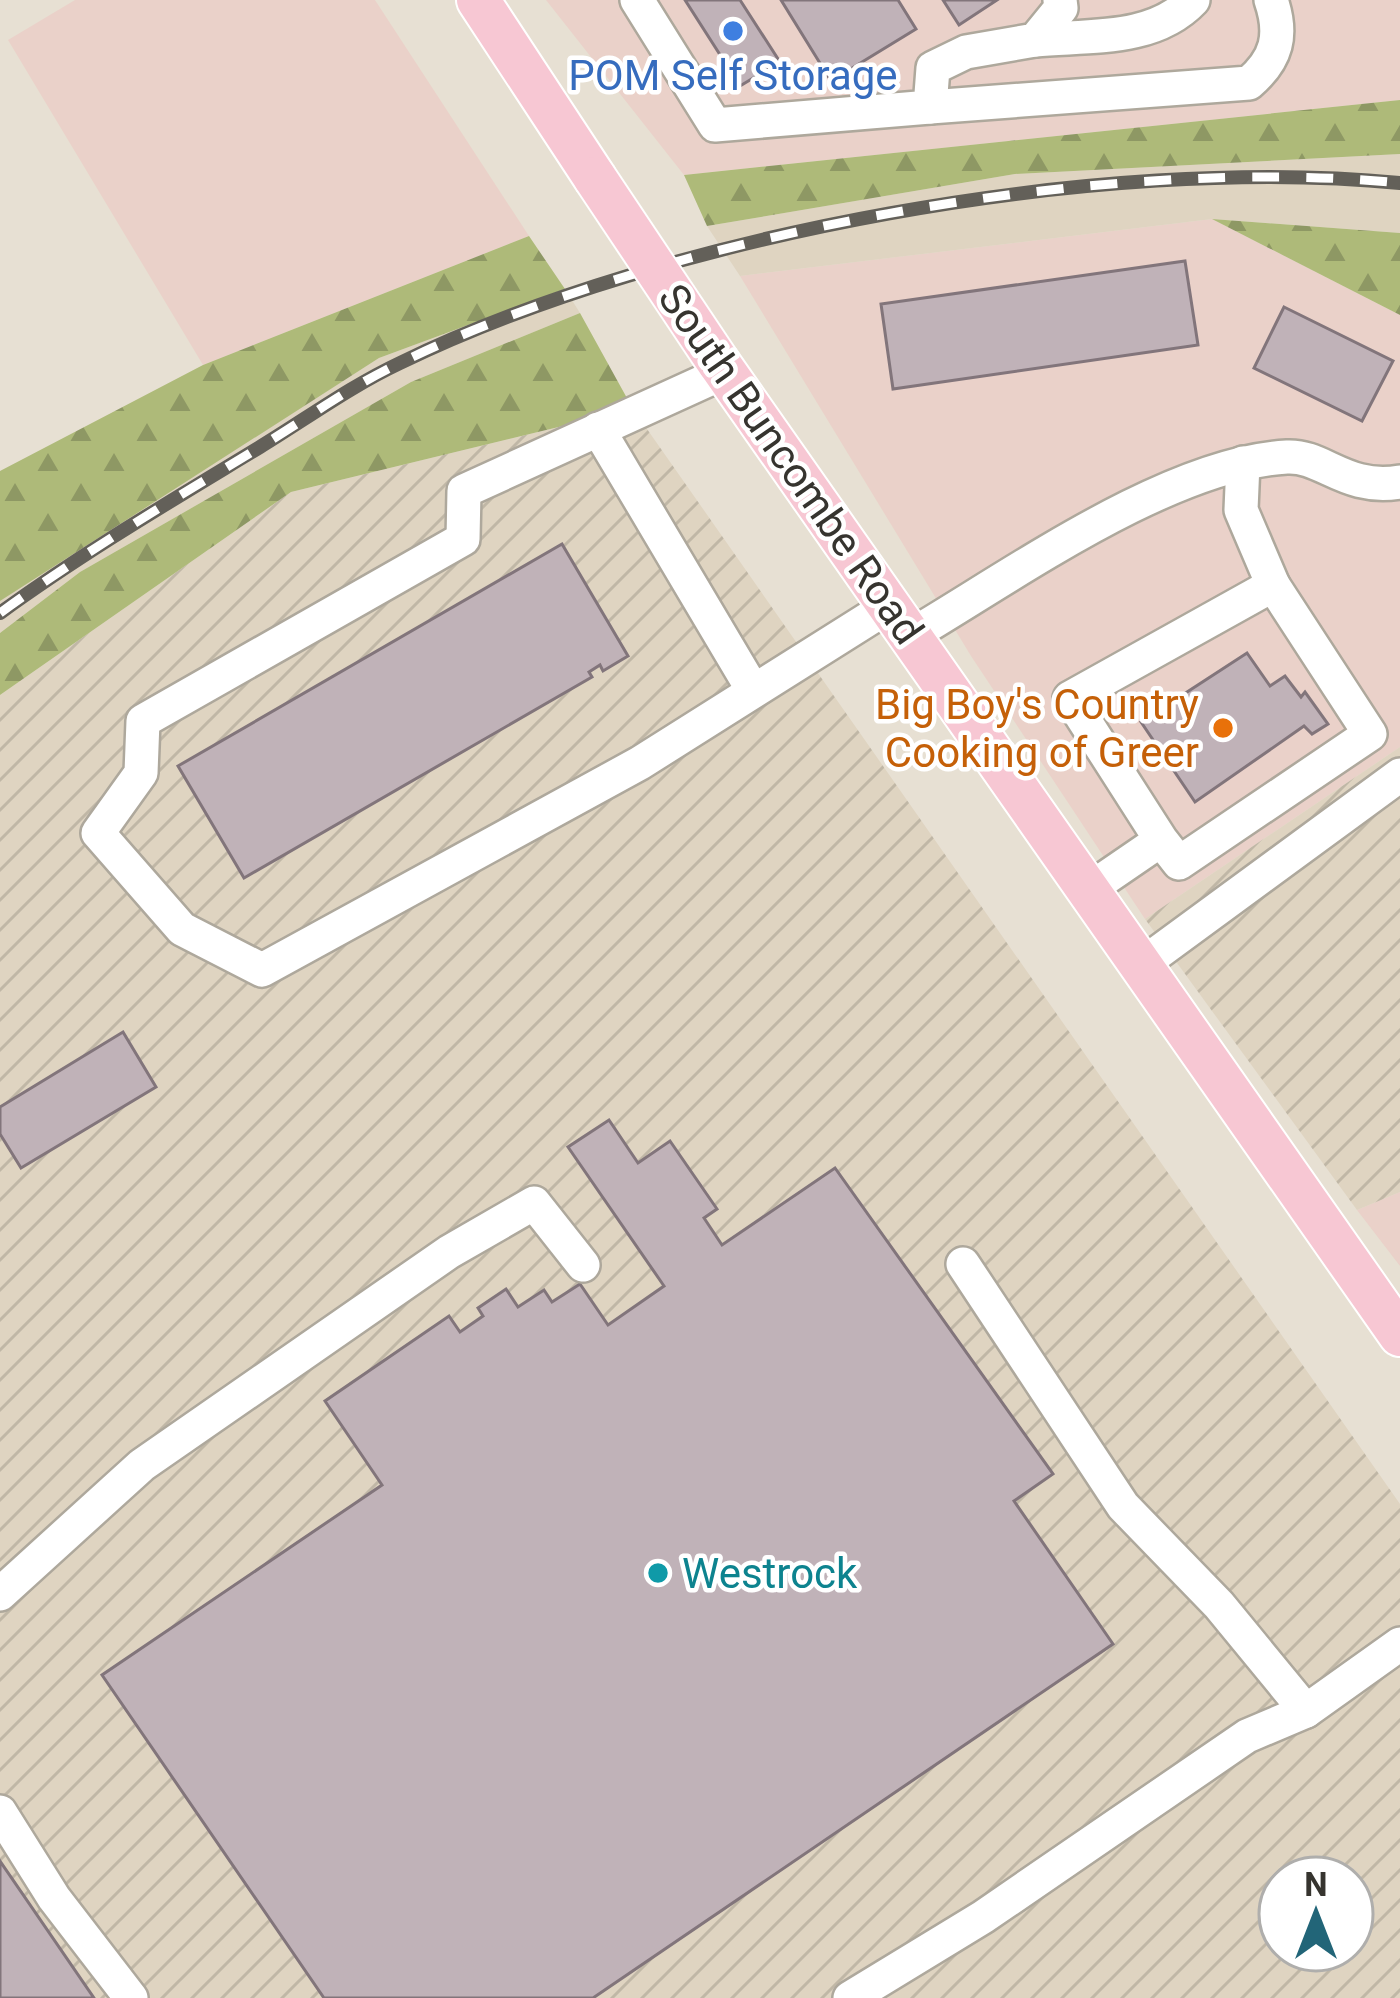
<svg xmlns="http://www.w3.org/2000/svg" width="1400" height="1998" font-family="Roboto,sans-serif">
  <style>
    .commercial { fill: #ead1c9 }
    .industrial { fill: url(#industrial-furrows); fill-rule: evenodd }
    .built { fill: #dfd4c1 }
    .forest { fill: url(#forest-firs) }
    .building { fill: #c0b2b8; stroke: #82757b; stroke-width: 3 }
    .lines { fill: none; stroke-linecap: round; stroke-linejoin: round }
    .minor-casing { stroke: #aea89c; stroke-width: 38 }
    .major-casing { stroke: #fff; stroke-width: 46 }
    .minor { stroke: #fff; stroke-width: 33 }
    .major { stroke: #f7c7d3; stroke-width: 42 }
    .rail-casing { stroke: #636059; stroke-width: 14 }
    .rail { stroke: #fff; stroke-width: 9; stroke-dasharray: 27; stroke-linecap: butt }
    .major-bridge-casing { stroke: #fff; stroke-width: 46; stroke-linecap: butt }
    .major-bridge { stroke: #f7c7d3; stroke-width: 42 }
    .shop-dot { fill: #3f7fe0; stroke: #fff; stroke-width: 4.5 }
    .food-dot { fill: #e8710a; stroke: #fff; stroke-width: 4.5 }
    .culture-dot { fill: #0f9aa8; stroke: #fff; stroke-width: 4.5 }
    .labels { text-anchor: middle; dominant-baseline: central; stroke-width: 9; stroke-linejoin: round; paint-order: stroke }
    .shop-label { font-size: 42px; fill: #366cbe; stroke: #fff }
    .street-label { font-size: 42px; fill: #36342f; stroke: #fff }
    .food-label { font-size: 42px; fill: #c56008; stroke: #fff; text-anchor: end }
    .culture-label { font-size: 42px; fill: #0d838f; stroke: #fff; text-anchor: start }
  </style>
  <defs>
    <pattern id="industrial-furrows" width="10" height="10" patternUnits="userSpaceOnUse" patternTransform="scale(3)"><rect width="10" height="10" fill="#dfd4c1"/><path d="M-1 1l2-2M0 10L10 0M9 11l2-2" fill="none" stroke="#c0b7a6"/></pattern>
    <pattern id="forest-firs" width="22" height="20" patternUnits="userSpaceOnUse" patternTransform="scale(3)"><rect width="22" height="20" fill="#aeba79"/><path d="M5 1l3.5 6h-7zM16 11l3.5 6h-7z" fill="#8e9864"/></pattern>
  </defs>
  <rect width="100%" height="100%" fill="#e7e0d3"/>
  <g class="commercial">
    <polygon points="75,0 375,0 529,236 203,365 8,40"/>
    <polygon points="546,0 1400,0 1400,100 684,175"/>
    <polygon points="1212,219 1400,315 1400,747 1145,919 971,656 740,276"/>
    <polygon points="1400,1192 1400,1266 1357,1210"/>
  </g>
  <g class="industrial">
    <path d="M 633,409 L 1400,1504 L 1400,1998 L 0,1998 L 0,695 L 291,492 ZM 1280,1878 L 1352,1878 L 1352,1950 L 1280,1950 Z"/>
    <polygon points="1400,747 1400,1192 1357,1210 1145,919"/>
  </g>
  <g class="built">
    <polygon points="1400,154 1400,233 1212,219 740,276 707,226 1015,174"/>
    <polygon points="565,289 580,313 411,382 80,572 0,633 0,601 26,581 379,358"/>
  </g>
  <g class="forest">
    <polygon points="1400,100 1400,154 1015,174 707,226 684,175"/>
    <polygon points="1212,219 1400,233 1400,315"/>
    <polygon points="529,236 565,289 379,358 0,601 0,471 203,365"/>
    <polygon points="580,313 633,409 291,492 0,695 0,633 80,572 411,382"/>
  </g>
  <g class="building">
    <polygon points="685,0 740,0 780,62 740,86"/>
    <polygon points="781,0 898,0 916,29 831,81"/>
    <polygon points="943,0 997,0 959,25"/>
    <polygon points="1185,261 1198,345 893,389 881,304"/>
    <polygon points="1284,307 1393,361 1362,421 1254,368"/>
    <polygon points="562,544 628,656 603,671 600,665 589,672 592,677 244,878 178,766"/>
    <polygon points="1247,653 1270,686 1285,676 1301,697 1305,692 1328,724 1312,734 1304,726 1195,802 1141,722"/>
    <polygon points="123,1032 156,1087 21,1168 0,1134 0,1107"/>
    <polygon points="609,1120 638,1163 670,1141 717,1209 704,1218 722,1245 835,1168 1053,1474 1014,1501 1113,1644 593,1998 324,1998 102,1675 382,1485 325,1401 449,1316 460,1332 483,1316 478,1308 506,1289 518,1307 544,1290 552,1302 580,1284 608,1325 664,1286 568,1147"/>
    <polygon points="0,1861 94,1998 0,1998"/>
  </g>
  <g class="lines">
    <g class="minor-casing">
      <g id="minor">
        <polyline points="637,0 715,125 930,107 933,68 966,52 1035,40 1061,8 1060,0"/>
        <path d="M 1035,40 C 1089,35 1153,42 1193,0"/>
        <path d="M 930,107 L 1249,83 C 1277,59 1283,35 1271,0"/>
        <polyline points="725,372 464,491 463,539 143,721 141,773 98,833 182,929 262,970 640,763 889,606"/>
        <polyline points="598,429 753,690"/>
        <polyline points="1243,463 1241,510 1273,585"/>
        <path d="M 910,636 C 1012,576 1169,463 1287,457 C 1323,455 1345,491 1400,482"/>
        <polyline points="1088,890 1161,840 1070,698 1273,585 1370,734 1179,863 1161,840"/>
        <polyline points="1141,965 1400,775"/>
        <polyline points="963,1264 1123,1506 1219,1605 1306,1711 1400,1644"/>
        <polyline points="0,1594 142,1465 449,1252 534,1203 583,1265"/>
        <polyline points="0,1812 54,1898 131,1998"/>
        <polyline points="850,1998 983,1917 1247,1736 1306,1711"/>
      </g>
    </g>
    <g class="major-casing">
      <g id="major">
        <polyline points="478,0 595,178"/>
        <polyline points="718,362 1400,1335"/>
      </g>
    </g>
    <use href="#minor" class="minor"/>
    <use href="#major" class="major"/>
    <g class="rail-casing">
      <path id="rail" d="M 0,613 C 84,552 171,501 260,447 C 306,419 351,386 400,363 C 667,233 1105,154 1400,183"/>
    </g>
    <use href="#rail" class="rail"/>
    <g class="major-bridge-casing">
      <polyline id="major-bridge" points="595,178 718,362"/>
    </g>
    <use href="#major-bridge" class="major-bridge"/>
  </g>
  <circle class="shop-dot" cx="733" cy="31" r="12"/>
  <circle class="food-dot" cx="1223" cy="728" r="12"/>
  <circle class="culture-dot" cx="658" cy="1573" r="12"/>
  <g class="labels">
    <g class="shop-label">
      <text x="733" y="75">POM Self Storage</text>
    </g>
    <g class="street-label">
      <text transform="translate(791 464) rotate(55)">South Buncombe Road</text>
    </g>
    <g class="food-label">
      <text x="1199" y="704">Big Boy's Country<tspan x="1199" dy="48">Cooking of Greer</tspan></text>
    </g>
    <g class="culture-label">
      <text x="682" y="1573">Westrock</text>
    </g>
  </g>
  <g transform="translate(1316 1914)"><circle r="57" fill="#ffffff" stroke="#afaeac" stroke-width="3"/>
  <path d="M0-9L21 45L0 30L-21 45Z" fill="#226578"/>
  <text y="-18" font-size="33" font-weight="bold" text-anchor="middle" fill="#36342f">N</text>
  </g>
</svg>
